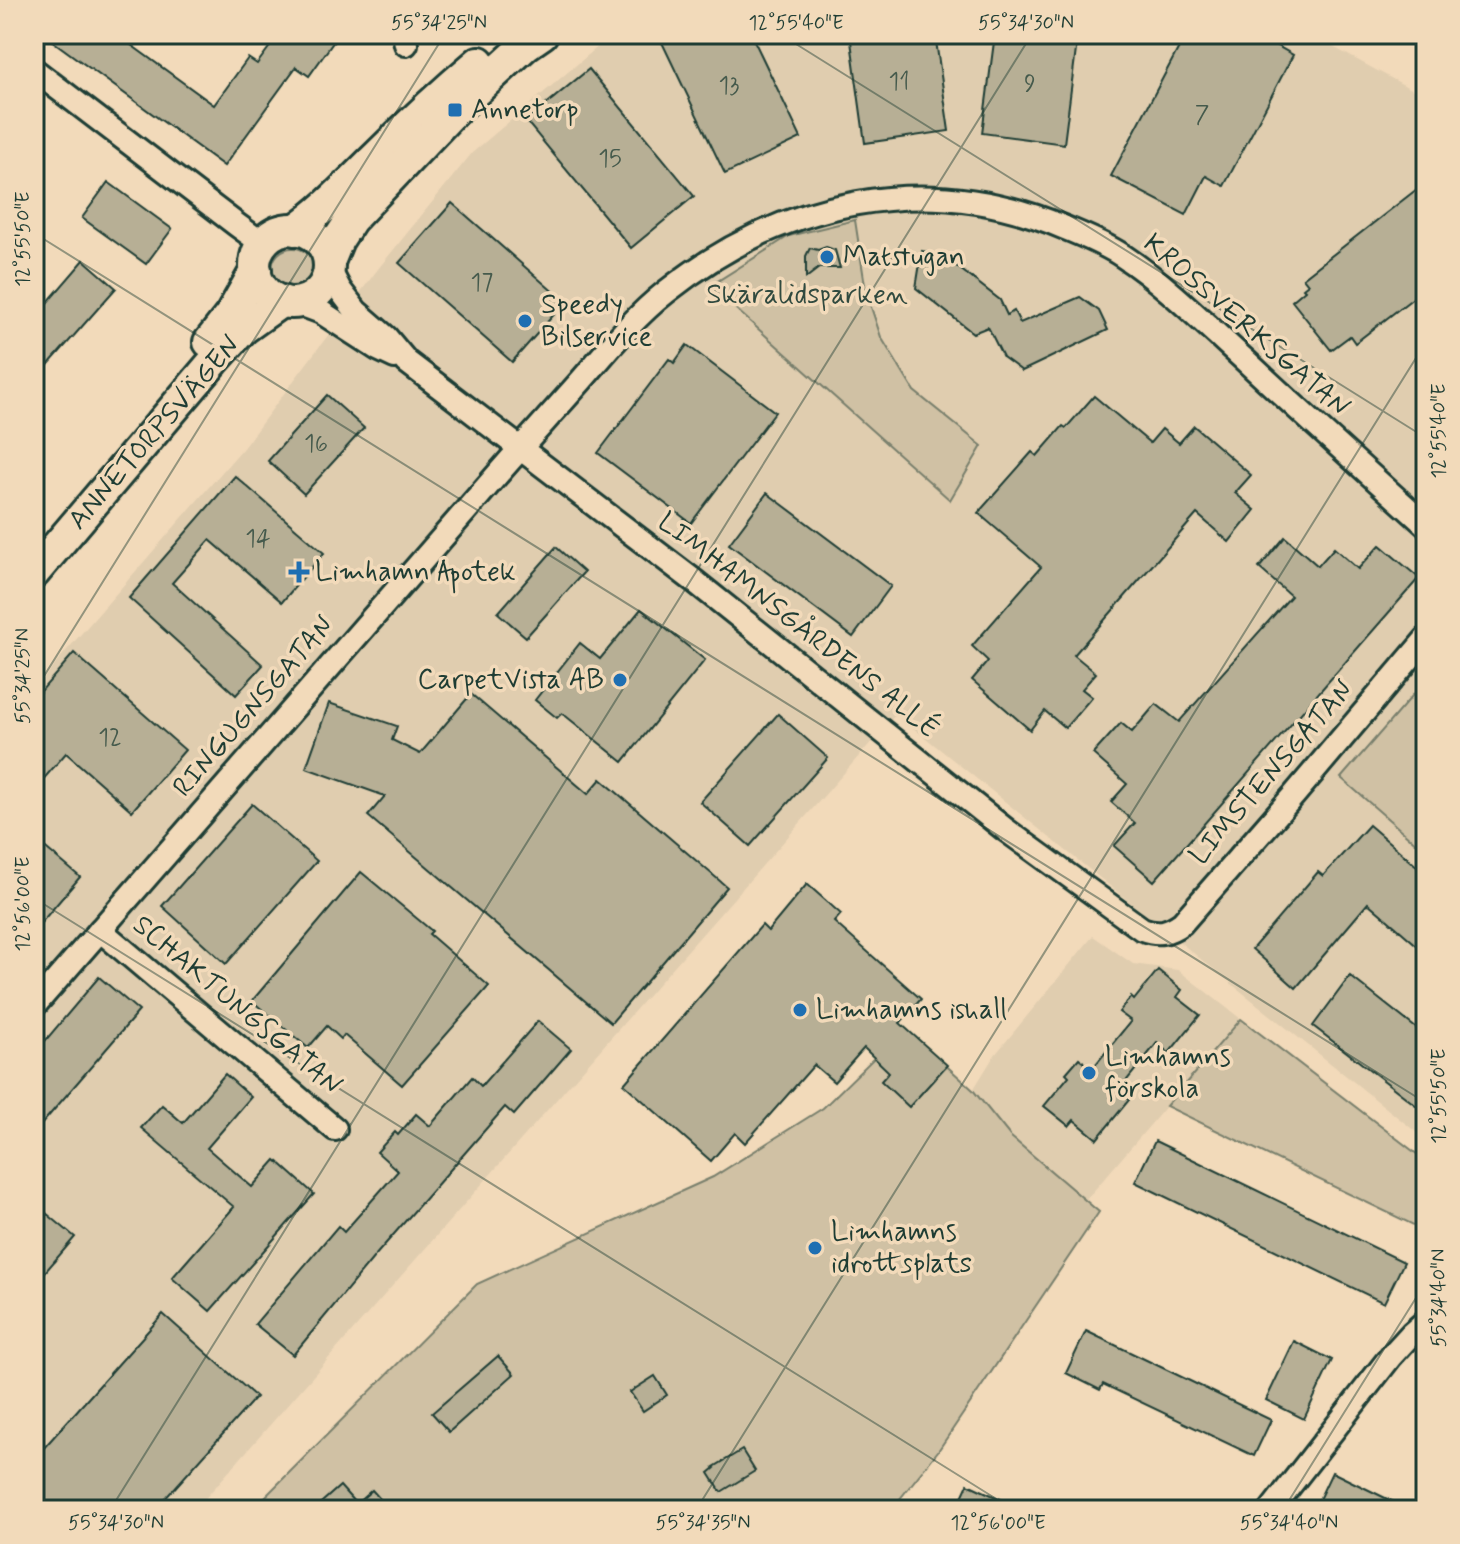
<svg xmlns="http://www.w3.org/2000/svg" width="1460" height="1544" font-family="Mynerve,sans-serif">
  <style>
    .built { fill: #e0cdaf }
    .green { fill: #d0c1a4; stroke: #787f6c; stroke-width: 2 }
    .building { fill: #b7af95; stroke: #1f3d34; stroke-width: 2 }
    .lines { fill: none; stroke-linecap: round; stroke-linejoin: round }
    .minor-casing { stroke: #1f3d34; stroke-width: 28 }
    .secondary-casing { stroke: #1f3d34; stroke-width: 36 }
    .minor { stroke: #f2daba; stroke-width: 22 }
    .secondary { stroke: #f2daba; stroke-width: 30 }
    .ticks { fill: none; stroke: #1f3d34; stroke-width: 2; stroke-opacity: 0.45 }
    .poi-dot { fill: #1f6fb2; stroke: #f2daba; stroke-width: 3 }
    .labels { text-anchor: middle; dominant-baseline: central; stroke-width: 7; stroke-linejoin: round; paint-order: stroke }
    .number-label { font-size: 24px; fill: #455a4c }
    .poi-label { font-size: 28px; fill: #1f3d34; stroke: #f2daba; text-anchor: start }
    .park-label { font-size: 28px; fill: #314a3f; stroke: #f2daba }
    .street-label { font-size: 28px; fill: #1f3d34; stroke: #f2daba }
    .neatline { fill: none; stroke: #1f3d34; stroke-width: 3 }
    .ticks-label { font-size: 20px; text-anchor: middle; fill: #1f3d34 }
  </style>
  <rect width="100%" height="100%" fill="#f2daba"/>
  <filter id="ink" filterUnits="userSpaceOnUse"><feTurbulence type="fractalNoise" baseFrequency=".0125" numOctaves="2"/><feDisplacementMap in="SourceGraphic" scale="16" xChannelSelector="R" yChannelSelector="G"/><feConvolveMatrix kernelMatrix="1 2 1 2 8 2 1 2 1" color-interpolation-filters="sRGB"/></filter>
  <g filter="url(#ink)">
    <g class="built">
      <polygon points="613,34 1309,34 1426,97 1426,1140 896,714 195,1510 34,1510 34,688 243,448 378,269 472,153"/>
      <polygon points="1093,936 1133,964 1178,970 1241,1019 1085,1201 1010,1136 973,1090 994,1056"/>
    </g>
    <g class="green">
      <polygon points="855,220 866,292 881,337 914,391 982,446 950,500 710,286 789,236"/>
      <circle cx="293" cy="269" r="21"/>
      <polygon points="1426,680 1426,852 1341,778"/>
      <polygon points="1241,1019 1426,1161 1426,1231 1166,1106"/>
      <polygon points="918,1040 973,1090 1010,1136 1099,1212 938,1451 891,1510 252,1510 477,1284 713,1177 823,1108 875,1057"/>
    </g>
    <g class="building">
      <polygon points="43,34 116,34 214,105 248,58 257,64 279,34 339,34 309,76 296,67 224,166"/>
      <polygon points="658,34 751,34 801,138 725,174"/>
      <polygon points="850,34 935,34 949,131 865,143"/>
      <polygon points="995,34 1078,34 1064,144 982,133"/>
      <polygon points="1186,34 1279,34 1274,44 1293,55 1224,186 1206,176 1186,215 1111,176"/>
      <polygon points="589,69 694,196 631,248 526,121"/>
      <polygon points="108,182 172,229 146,264 82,218"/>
      <polygon points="1426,182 1426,288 1355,343 1350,336 1331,350 1292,301 1305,290 1303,288 1308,284 1303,278"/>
      <polygon points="452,203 565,302 512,362 399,263"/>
      <polygon points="826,247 835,250 840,268 819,268 806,278 806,256 810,248 818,250"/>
      <polygon points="922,251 942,255 1000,300 1007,315 1014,311 1020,323 1080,297 1099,311 1108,330 1022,371 1003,357 988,327 973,333 916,288"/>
      <polygon points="84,260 116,288 34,381 34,318"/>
      <polygon points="687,345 775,412 691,523 598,453 669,359 674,363"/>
      <polygon points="327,395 364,428 304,494 268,461"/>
      <polygon points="1094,396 1150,443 1162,429 1179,443 1194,426 1251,475 1235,493 1255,510 1229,542 1197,514 1074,655 1096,673 1082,689 1092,697 1065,728 1045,711 1030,730 972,680 988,661 972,646 1041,567 978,513 1032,452 1037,456 1063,426 1066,428"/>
      <polygon points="235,476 324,553 282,602 210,540 172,583 263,665 236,695 129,598"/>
      <polygon points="767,493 891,586 853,637 729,544"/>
      <polygon points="1285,537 1318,566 1334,548 1358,569 1380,545 1419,578 1154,881 1114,846 1135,823 1111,802 1127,784 1093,754 1121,723 1132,732 1156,704 1179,722 1291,596 1259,568"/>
      <polygon points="556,547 584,572 526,637 498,613"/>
      <polygon points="641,609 705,660 623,762 562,713 557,718 535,700 580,643 600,659"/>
      <polygon points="74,653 185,750 132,811 66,753 34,790 34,699"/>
      <polygon points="471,694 588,794 601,779 727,887 611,1023 368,816 385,796 306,768 329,703 397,726 392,740 420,754"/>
      <polygon points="778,714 828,758 750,846 700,802"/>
      <polygon points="252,804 317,861 226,964 162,906"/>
      <polygon points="1369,825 1426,874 1426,953 1368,903 1296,988 1252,949 1318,872 1323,876"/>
      <polygon points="34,838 80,877 34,931"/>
      <polygon points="361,872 432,931 429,934 489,986 402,1085 344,1035 341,1039 327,1026 308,1048 252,1001"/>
      <polygon points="807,884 841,914 834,922 921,999 900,1023 947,1065 909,1107 881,1081 889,1072 864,1048 834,1082 814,1065 745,1143 735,1133 711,1161 624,1084 762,925 768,931"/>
      <polygon points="1158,970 1182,990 1177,997 1200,1015 1169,1053 1157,1043 1118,1091 1129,1100 1097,1139 1074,1120 1069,1126 1044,1106 1069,1076 1066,1073 1079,1058 1092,1069 1131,1021 1119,1012 1131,997 1134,1000"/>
      <polygon points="1350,976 1426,1036 1426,1113 1313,1026"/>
      <polygon points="99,977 139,1011 34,1133 34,1054"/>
      <polygon points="538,1021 571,1049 514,1115 505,1107 374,1257 293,1355 255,1324 338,1226 344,1232 398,1171 377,1152 395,1132 398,1135 416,1114 430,1126 472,1077 481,1086"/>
      <polygon points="225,1074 251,1097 207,1148 252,1187 276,1160 314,1194 210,1311 172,1278 234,1207 141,1128 162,1105 183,1123"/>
      <polygon points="1155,1141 1404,1262 1384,1303 1135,1182"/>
      <polygon points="34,1203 75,1237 34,1285"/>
      <polygon points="163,1314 256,1397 155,1510 34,1510 34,1459"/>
      <polygon points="1086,1331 1271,1420 1254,1456 1103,1384 1100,1390 1066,1373"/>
      <polygon points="1294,1341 1332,1360 1304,1419 1266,1400"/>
      <polygon points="498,1356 514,1374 449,1432 432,1413"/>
      <polygon points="655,1376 667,1395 643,1411 630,1392"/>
      <polygon points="742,1450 755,1471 721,1492 709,1473 715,1468 714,1467"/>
      <polygon points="1332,1472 1410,1510 1314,1510"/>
      <polygon points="968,1484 1024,1510 956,1510"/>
      <polygon points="340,1486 356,1504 372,1490 390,1510 313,1510"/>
    </g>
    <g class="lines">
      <g class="minor-casing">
        <g id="minor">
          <polyline points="404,34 406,44"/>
          <polyline points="34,70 237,225 263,244"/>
          <path d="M 328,267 L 340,290 L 356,311 L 386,337 L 407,362 L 693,580 L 1006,830 L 1142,929 C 1158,935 1168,933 1182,923 L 1294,795 L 1426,639"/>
          <polyline points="297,303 321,312 378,349 395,357"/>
          <polyline points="100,930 335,1129"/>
          <path d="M 34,1006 L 490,483 C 519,449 549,417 579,383 C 606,352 633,318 666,292 C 782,200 925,169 1063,227 C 1083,235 1105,244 1123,256 C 1167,285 1208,327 1247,362 C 1306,417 1366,471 1426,525"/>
          <polyline points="1271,1510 1391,1356 1412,1333 1426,1321"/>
        </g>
      </g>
      <g class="secondary-casing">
        <g id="secondary">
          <circle cx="292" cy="266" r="37"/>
          <path d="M 295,230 C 326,209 351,181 378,155 C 411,122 443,92 479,62"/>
          <polyline points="329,262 338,240 351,220 455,110 526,45 542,34"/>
          <polyline points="209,342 231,314 256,270"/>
          <polyline points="34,573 214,361 244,328 282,301"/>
        </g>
      </g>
      <use href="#minor" class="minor"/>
      <use href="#secondary" class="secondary"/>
    </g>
  </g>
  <path class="ticks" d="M 780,34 L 1426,438M 34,233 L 1426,1103M 34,692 L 445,34M 34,898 L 1014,1510M 110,1510 L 1032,34M 696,1510 L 1426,342M 1283,1510 L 1426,1282"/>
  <g class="poi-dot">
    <rect x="447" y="102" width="16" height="16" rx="4"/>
    <circle cx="827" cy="257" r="8"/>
    <circle cx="525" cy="321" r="8"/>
    <path d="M295 560h8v8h8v8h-8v8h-8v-8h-8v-8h8z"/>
    <circle cx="620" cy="680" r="8"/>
    <circle cx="800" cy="1010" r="8"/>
    <circle cx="1089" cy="1073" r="8"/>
    <circle cx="815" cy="1248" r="8"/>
  </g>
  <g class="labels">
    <g class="number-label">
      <text x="899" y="82">11</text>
      <text x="1030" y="84">9</text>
      <text x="729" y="86">13</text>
      <text x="1202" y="115">7</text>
      <text x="610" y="159">15</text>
      <text x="482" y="283">17</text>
      <text x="316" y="444">16</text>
      <text x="258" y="539">14</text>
      <text x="110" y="738">12</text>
    </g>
    <g class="poi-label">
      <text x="471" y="110">Annetorp</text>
      <text x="843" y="257">Matstugan</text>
      <text x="541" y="305">Speedy<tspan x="541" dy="32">Bilservice</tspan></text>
      <text x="315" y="572">Limhamn Apotek</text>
      <text x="604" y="680" text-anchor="end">CarpetVista AB</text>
      <text x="816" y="1010">Limhamns ishall</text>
      <text x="1105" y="1057">Limhamns<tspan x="1105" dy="32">förskola</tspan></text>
      <text x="831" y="1232">Limhamns<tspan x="831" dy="32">idrottsplats</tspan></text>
    </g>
    <g class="park-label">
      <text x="807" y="295">Skäralidsparken</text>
    </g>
    <g class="street-label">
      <text transform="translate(1246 326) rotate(41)">KROSSVERKSGATAN</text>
      <text transform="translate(155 433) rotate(-49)">ANNETORPSVÄGEN</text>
      <text transform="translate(798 626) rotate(38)">LIMHAMNSGÅRDENS ALLÉ</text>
      <text transform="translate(254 707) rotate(-49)">RINGUGNSGATAN</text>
      <text transform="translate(1272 773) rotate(-49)">LIMSTENSGATAN</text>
      <text transform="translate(237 1006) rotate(40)">SCHAKTUNGSGATAN</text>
    </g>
  </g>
  <rect width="1460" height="1544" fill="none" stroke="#f2daba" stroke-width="88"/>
  <rect x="44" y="44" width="1372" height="1456" class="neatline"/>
  <g class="ticks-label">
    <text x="439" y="29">55°34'25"N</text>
    <text x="796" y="29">12°55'40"E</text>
    <text x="1026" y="29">55°34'30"N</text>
    <text transform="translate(22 239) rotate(-90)" y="7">12°55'50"E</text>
    <text transform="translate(1438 431) rotate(-90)" y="7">12°55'40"E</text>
    <text transform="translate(22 676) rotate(-90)" y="7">55°34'25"N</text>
    <text transform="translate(22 904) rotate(-90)" y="7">12°56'00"E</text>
    <text transform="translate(1438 1096) rotate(-90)" y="7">12°55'50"E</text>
    <text transform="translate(1438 1298) rotate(-90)" y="7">55°34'40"N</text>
    <text x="116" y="1529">55°34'30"N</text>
    <text x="703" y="1529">55°34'35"N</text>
    <text x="998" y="1529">12°56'00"E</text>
    <text x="1289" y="1529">55°34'40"N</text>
  </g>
</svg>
